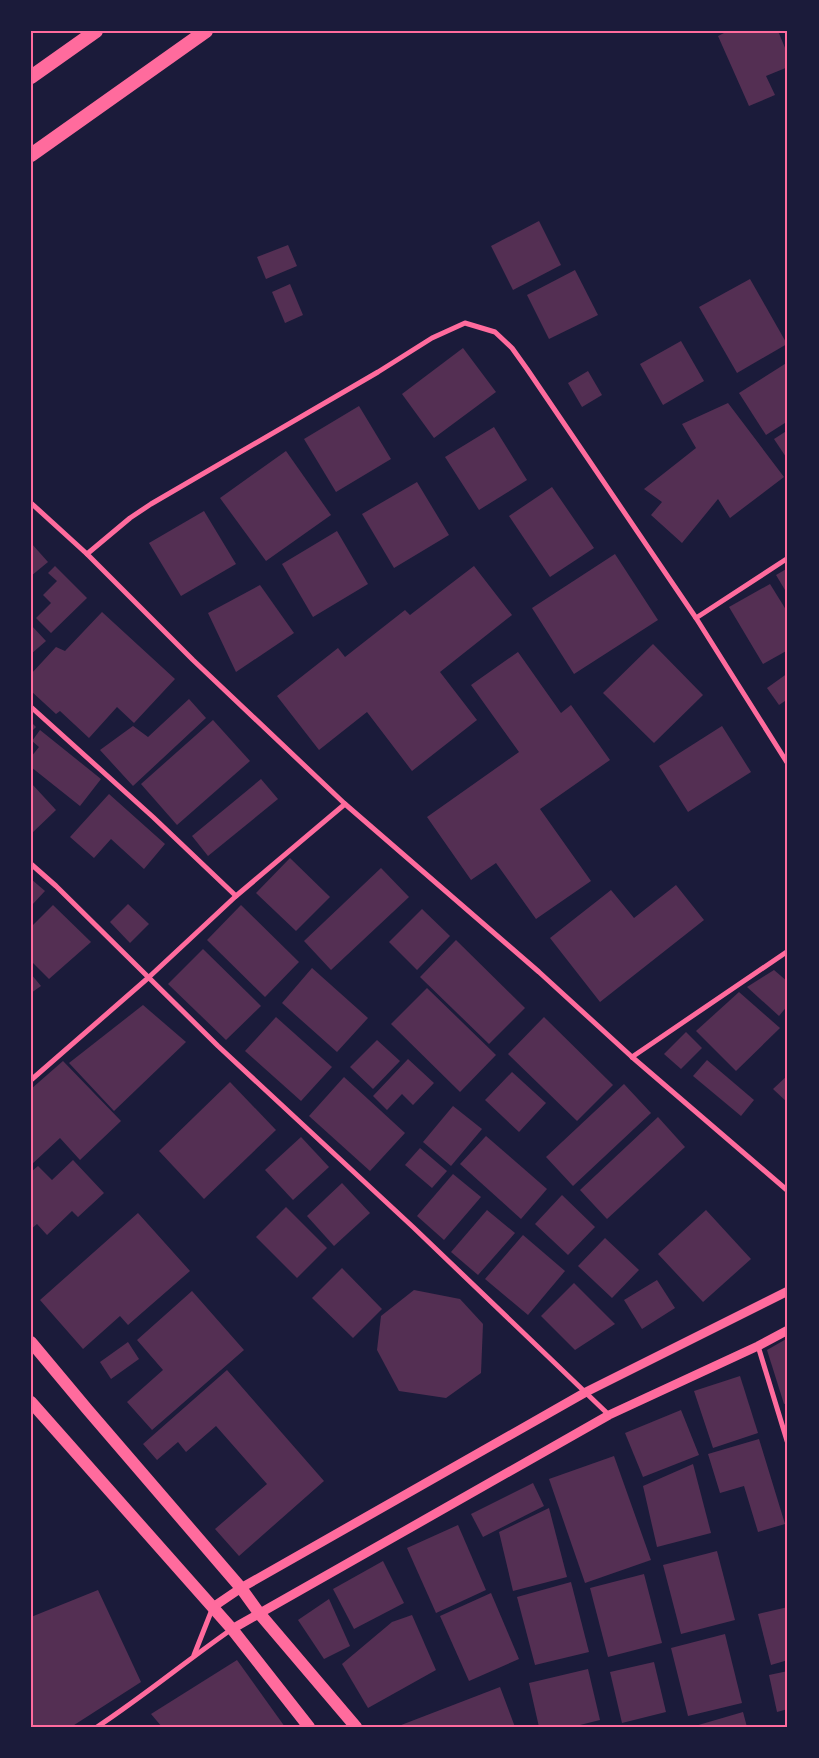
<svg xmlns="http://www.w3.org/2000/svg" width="819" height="1758" font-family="'Open Sans',sans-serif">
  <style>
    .building { fill: #542f53 }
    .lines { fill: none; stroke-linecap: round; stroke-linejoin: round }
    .minor { stroke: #ff6b9d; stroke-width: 5 }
    .tertiary { stroke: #ff6b9d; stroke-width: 9 }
    .primary { stroke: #ff6b9d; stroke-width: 12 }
    .trunk { stroke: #ff6b9d; stroke-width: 14 }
    .neatline { fill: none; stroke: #ff6b9d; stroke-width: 2 }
  </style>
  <rect width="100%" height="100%" fill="#1b1b3a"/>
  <g class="building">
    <polygon points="728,31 778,31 788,55 788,67 766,76 775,95 749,106 718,36"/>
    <polygon points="539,221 561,265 513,290 491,246"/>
    <polygon points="288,245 297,266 266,279 257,257"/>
    <polygon points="575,270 598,315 549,339 527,295"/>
    <polygon points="750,279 787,344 737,373 699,307"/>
    <polygon points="290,284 303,315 285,323 272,292"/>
    <polygon points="681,341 704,381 663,405 640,364"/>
    <polygon points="463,348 496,392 434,438 402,394"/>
    <polygon points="788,362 788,421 766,435 739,393"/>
    <polygon points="588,371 602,395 582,407 568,383"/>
    <polygon points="728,403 784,477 730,518 718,499 682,543 651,515 662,502 644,489 696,448 682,424"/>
    <polygon points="359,406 391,459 336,492 304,439"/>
    <polygon points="494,427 527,480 479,510 445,457"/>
    <polygon points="788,430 788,460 774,439"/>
    <polygon points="286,451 331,515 266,561 220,498"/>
    <polygon points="417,482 449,535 394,568 362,514"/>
    <polygon points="552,487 594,548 550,577 509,516"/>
    <polygon points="204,511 236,564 181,596 149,543"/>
    <polygon points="337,531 368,584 313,617 282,564"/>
    <polygon points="31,543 48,562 31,576"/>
    <polygon points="615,554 658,620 574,674 532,608"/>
    <polygon points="55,566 87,598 51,633 36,618 51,603 43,595 57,581 48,573"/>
    <polygon points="474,566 512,615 440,672 477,720 412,771 367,712 319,750 277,696 338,648 345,657 405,610 410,615"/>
    <polygon points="788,568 788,595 776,575"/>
    <polygon points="770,584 788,613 788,650 763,664 729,607"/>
    <polygon points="260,585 294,633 236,672 208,613"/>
    <polygon points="102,612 175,679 134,723 117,707 89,738 60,711 56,714 31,691 31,674 56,647 65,651"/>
    <polygon points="31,625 46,641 31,654"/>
    <polygon points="653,644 703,695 654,743 603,693"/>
    <polygon points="518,652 561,713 571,705 610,760 540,809 591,881 536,919 496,863 471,880 427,817 519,752 471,685"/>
    <polygon points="788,673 788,699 779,705 767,688"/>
    <polygon points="189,699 206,718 133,786 100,750 133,726 148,737"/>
    <polygon points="213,720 250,761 177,825 141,784"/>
    <polygon points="31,722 36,727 31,732"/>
    <polygon points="722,726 751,772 688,812 659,766"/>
    <polygon points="40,730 101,779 80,806 31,767 31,757 39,747 32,741"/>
    <polygon points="261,779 278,799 208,856 192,836"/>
    <polygon points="31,783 56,810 31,834"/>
    <polygon points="109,794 165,844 144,869 111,839 94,858 70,837"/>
    <polygon points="290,858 330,897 296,931 256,893"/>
    <polygon points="381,868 409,897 331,970 304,941"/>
    <polygon points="31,879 45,891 31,906"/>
    <polygon points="676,885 704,920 600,1002 550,938 611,890 634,918"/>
    <polygon points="128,904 149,924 130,943 110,922"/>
    <polygon points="53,905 91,942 49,979 31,961 31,927"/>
    <polygon points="241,905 299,962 265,997 207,940"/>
    <polygon points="422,909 450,936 417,970 389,942"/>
    <polygon points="456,940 525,1008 489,1044 420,977"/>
    <polygon points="203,949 261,1006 226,1040 168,984"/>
    <polygon points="312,968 368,1018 337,1052 282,1003"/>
    <polygon points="774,970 788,982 788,1005 779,1016 747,987"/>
    <polygon points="31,974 41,986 31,993"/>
    <polygon points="427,988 496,1055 460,1092 391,1024"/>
    <polygon points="739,992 780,1028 736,1071 696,1031"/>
    <polygon points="143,1005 186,1042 114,1111 69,1063"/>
    <polygon points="276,1017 332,1067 301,1101 245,1051"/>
    <polygon points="544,1017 613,1085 577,1121 508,1054"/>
    <polygon points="686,1032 702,1048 681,1069 664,1054"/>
    <polygon points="377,1040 400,1061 373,1089 350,1067"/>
    <polygon points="408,1059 434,1083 413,1105 402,1094 387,1110 373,1096"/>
    <polygon points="707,1060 754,1100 741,1116 693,1076"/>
    <polygon points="63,1061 121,1121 80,1160 60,1138 31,1165 31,1089"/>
    <polygon points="512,1072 546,1103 519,1132 485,1100"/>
    <polygon points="788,1075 788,1103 773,1089"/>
    <polygon points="344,1077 405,1133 370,1171 309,1116"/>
    <polygon points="230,1082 276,1130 204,1199 159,1151"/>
    <polygon points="624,1084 651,1113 573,1186 546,1157"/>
    <polygon points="453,1106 482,1129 451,1166 423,1142"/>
    <polygon points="658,1117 685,1147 607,1219 580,1190"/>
    <polygon points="486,1136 547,1189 521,1219 460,1164"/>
    <polygon points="301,1137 329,1167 293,1200 265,1170"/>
    <polygon points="420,1148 447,1171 432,1188 405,1165"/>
    <polygon points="73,1160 104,1193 78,1217 72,1211 47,1235 37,1224 31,1229 31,1172 38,1166 52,1180"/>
    <polygon points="453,1174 481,1197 444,1240 417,1216"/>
    <polygon points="342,1183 370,1213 334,1246 307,1216"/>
    <polygon points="562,1195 595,1227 568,1255 535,1224"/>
    <polygon points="286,1207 327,1248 297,1278 256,1237"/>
    <polygon points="487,1210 515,1233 478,1275 451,1252"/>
    <polygon points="706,1210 751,1259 703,1302 658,1254"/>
    <polygon points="138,1213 190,1271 128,1325 120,1316 83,1349 40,1300"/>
    <polygon points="523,1235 565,1271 528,1315 485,1279"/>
    <polygon points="605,1238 639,1270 612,1298 578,1266"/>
    <polygon points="342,1268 382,1309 353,1338 312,1298"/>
    <polygon points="657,1280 675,1308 642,1329 624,1300"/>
    <polygon points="574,1283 615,1324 575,1350 541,1316"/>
    <polygon points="414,1290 460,1299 483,1324 481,1373 446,1398 399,1391 377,1350 381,1316"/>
    <polygon points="192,1291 244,1350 152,1430 127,1402 163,1370 137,1340"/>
    <polygon points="788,1338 788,1403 784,1404 767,1350"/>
    <polygon points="128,1342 139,1359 111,1379 100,1362"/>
    <polygon points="227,1370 324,1481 239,1556 215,1529 267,1484 216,1426 186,1452 178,1442 157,1460 143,1444"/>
    <polygon points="740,1376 758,1433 713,1448 694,1391"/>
    <polygon points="681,1410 699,1455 643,1477 625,1433"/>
    <polygon points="759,1439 785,1524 758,1532 744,1486 720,1493 708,1454"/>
    <polygon points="614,1456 651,1560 585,1583 549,1479"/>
    <polygon points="693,1464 711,1533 657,1547 643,1486"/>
    <polygon points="533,1483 544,1506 483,1537 471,1514"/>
    <polygon points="549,1508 567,1577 513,1591 499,1532"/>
    <polygon points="458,1525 486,1590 436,1613 407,1548"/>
    <polygon points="717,1551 735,1620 681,1634 663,1565"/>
    <polygon points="383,1561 404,1603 354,1629 333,1589"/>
    <polygon points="644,1574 662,1643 608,1657 590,1588"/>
    <polygon points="571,1582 589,1652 535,1665 517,1597"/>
    <polygon points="98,1590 141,1682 71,1727 31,1727 31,1617"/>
    <polygon points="491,1593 519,1659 469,1681 440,1616"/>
    <polygon points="329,1599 350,1646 324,1659 298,1620"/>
    <polygon points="788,1607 788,1660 771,1665 758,1614"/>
    <polygon points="412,1615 436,1670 368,1708 342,1664 392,1622"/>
    <polygon points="725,1634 742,1703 688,1716 671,1648"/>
    <polygon points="237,1660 285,1727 162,1727 151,1714"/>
    <polygon points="654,1662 666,1712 622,1723 610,1672"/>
    <polygon points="588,1669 600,1720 572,1727 539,1727 529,1683"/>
    <polygon points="788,1671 788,1709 777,1712 769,1675"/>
    <polygon points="500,1687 515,1727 396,1727"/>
    <polygon points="743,1712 747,1727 695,1727 695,1726"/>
  </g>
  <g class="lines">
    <g class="minor">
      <polyline points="31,503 87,554 193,660 345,804 539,972 632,1057 788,1191"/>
      <polyline points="87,554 130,518 151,504 378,372 432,338 465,323 495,332 512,348 527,369 696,618 788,764"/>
      <polyline points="696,618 788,558"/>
      <polyline points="31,707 153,817 236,896"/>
      <polyline points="31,864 56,886 218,1046 413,1227 609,1415"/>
      <polyline points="632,1057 788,951"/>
      <polyline points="31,1080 148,978 236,896 345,804"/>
      <polyline points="758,1346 788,1444"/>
      <polyline points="194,1655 213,1607"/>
      <path d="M 97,1727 C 144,1696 186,1661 232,1629"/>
    </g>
    <g class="tertiary">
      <polyline points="213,1607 241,1588 586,1392 788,1291"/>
      <polyline points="232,1629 609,1415 758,1346 788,1330"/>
    </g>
    <g class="primary">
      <polyline points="31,1342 87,1409 241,1588 259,1613 356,1727"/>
      <polyline points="31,1402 232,1629 309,1727"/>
    </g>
    <g class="trunk">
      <polyline points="31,77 96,31"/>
      <polyline points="31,155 206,31"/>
    </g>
  </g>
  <rect width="819" height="1758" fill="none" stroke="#1b1b3a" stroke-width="65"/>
  <rect x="32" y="32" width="754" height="1694" class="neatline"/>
</svg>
